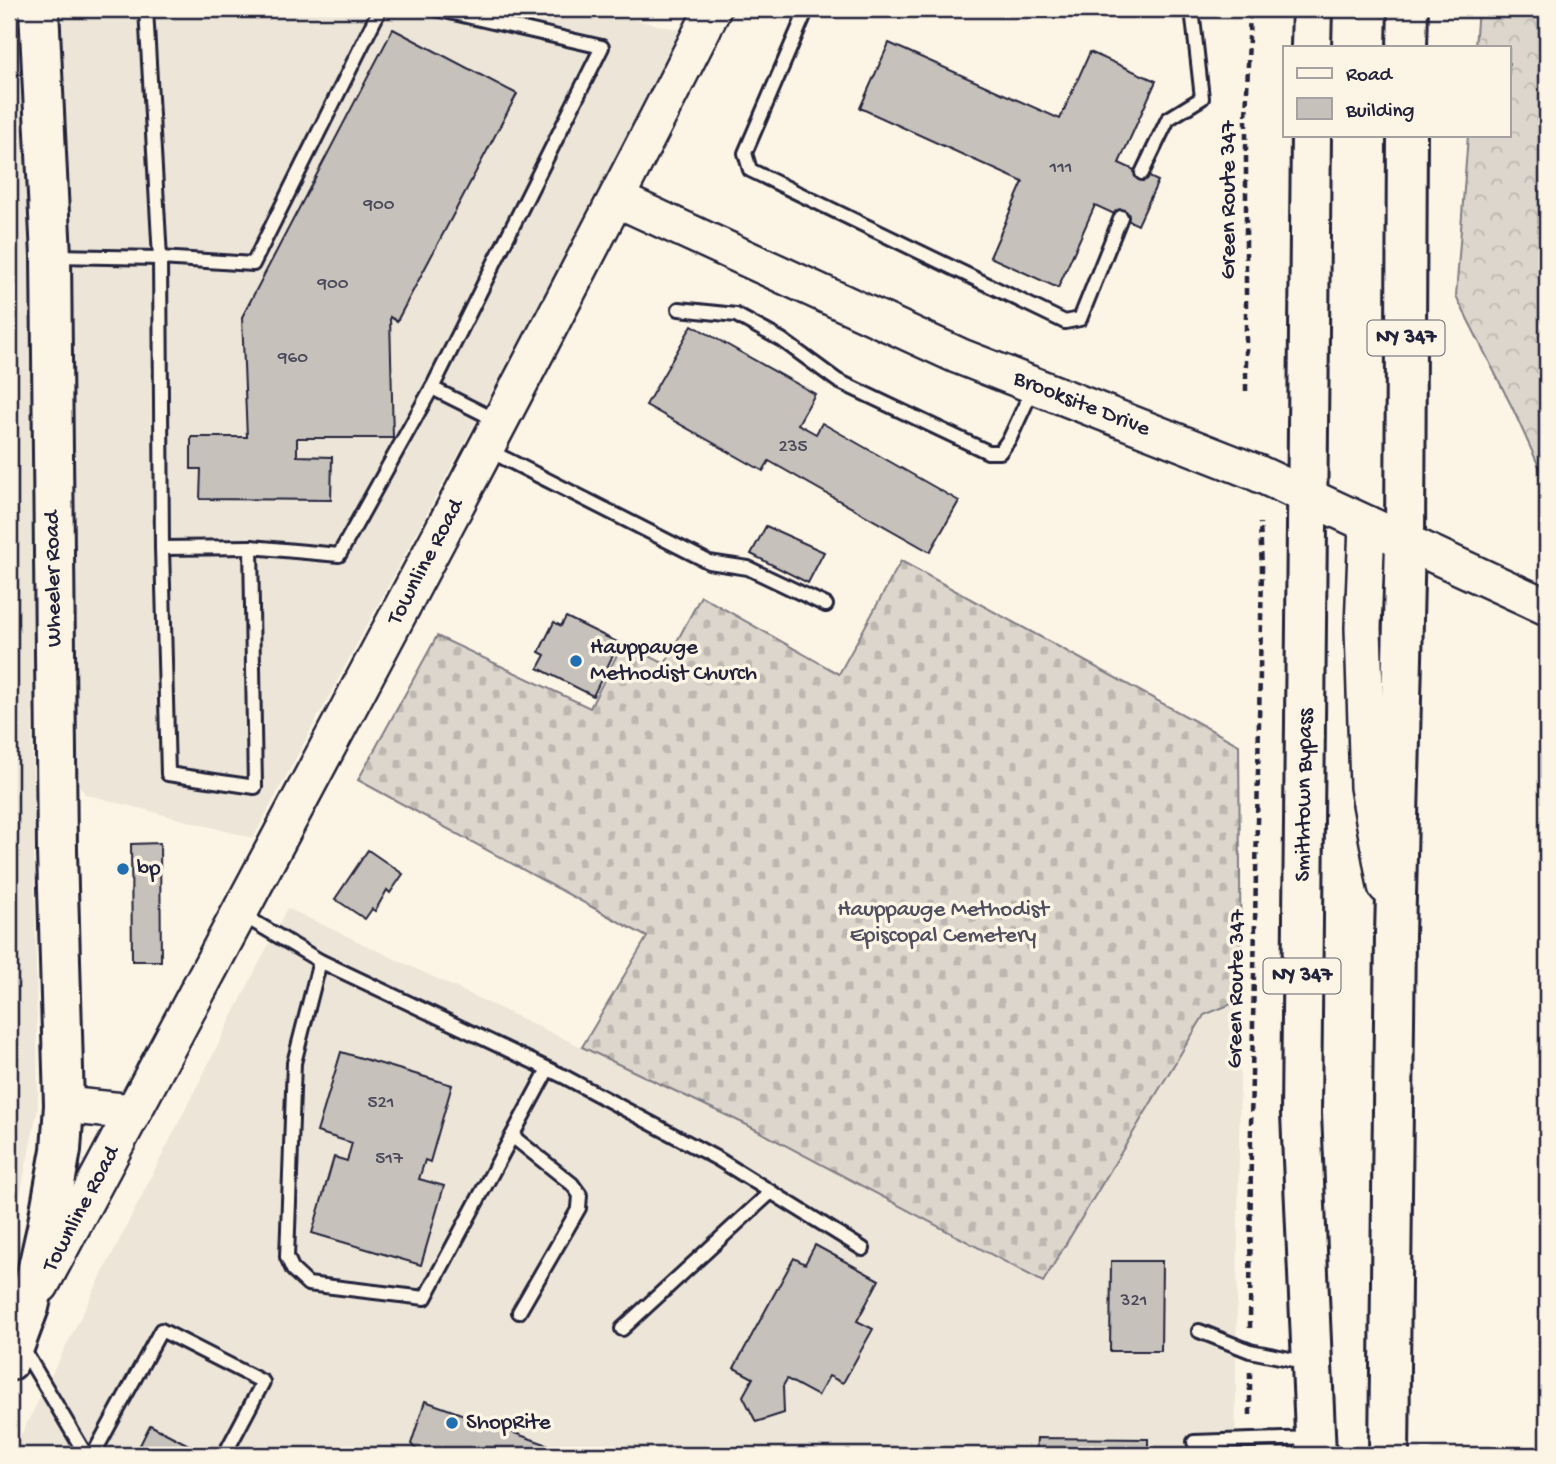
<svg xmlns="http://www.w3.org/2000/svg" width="1556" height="1464" font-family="'Gochi Hand',sans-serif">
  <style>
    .built { fill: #ece5d8 }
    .forest { fill: url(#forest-crowns); stroke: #7f7c84; stroke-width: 2 }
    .cemetery { fill: url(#cemetery-stones); stroke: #7f7c84; stroke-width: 2 }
    .building { fill: #c6c1bb; stroke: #22223b; stroke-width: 2 }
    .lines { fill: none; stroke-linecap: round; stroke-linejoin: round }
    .lane-casing { stroke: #22223b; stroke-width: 18 }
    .secondary-casing { stroke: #22223b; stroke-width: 40 }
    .primary-casing { stroke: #22223b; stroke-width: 44 }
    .highway-casing { stroke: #22223b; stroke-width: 44 }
    .path { stroke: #22223b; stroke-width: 4.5; stroke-dasharray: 7 5; stroke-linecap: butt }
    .lane { stroke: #fcf5e5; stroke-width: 12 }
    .secondary { stroke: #fcf5e5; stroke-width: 35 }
    .primary { stroke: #fcf5e5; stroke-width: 38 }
    .highway { stroke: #fcf5e5; stroke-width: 38 }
    .poi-dot { fill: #1f6fb2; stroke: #fcf5e5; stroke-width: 2.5 }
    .labels { text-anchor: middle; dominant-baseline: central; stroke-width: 7; stroke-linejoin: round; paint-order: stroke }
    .number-label { font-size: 19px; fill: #4b4a5b }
    .shield { fill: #fcf5e5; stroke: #63616e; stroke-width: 2 }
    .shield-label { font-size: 21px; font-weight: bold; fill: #22223b }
    .street-label { font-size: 23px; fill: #22223b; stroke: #fcf5e5 }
    .poi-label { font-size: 23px; fill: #22223b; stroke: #fcf5e5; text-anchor: start }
    .park-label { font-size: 23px; fill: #504f5f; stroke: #fcf5e5 }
  </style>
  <defs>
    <pattern id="forest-crowns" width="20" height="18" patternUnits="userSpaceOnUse" patternTransform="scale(1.75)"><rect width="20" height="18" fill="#dcd6cc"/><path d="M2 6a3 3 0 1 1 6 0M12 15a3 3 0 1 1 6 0" fill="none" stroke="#bcb7b0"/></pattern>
    <pattern id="cemetery-stones" width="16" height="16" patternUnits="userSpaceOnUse" patternTransform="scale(1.75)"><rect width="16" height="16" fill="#dcd6cc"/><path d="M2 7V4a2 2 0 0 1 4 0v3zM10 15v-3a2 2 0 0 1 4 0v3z" fill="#bcb7b0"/></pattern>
  </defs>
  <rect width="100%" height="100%" fill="#fcf5e5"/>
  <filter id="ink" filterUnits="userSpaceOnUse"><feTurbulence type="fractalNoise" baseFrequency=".0143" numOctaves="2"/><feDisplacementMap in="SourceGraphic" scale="14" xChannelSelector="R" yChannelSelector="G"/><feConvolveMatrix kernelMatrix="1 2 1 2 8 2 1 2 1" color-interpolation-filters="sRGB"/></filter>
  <g filter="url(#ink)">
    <g class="built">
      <polygon points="9,9 586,9 685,31 253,838 85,794 32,710 38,1107 9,1249"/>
      <polygon points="287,908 747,1125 1043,1282 1204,1015 1241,1000 1235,1455 11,1455"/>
    </g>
    <polygon class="forest" points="1478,9 1547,9 1547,484 1512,407 1456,296 1468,135 1509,135 1509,47 1475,47"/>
    <polygon class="cemetery" points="901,561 1239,745 1241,1000 1204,1015 1043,1282 747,1125 582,1047 647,937 358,780 437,636 590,708 623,643 665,664 701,596 839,674"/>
    <g class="building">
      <polygon points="393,29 517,94 397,321 390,317 393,438 297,438 297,456 332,457 331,500 200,499 201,469 191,469 191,437 247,437 242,317"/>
      <polygon points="889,43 1060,119 1090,52 1156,81 1119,163 1158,181 1138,225 1095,205 1058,288 990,257 1023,182 860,108"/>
      <polygon points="692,325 815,394 798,424 816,434 822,423 959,501 930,552 769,461 763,471 646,405"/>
      <polygon points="766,526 824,552 808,583 751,554"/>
      <polygon points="566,617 619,643 593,696 538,668 545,655 539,652 554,622 561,626"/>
      <polygon points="160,843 161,961 132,961 131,844"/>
      <polygon points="368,850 403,874 390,893 387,890 375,911 372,909 365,919 335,899"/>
      <polygon points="341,1052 452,1085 430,1162 425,1160 419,1179 444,1186 421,1265 312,1233 334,1157 347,1161 352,1143 317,1132"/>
      <polygon points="815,1245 879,1280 857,1321 873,1329 843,1383 829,1376 818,1396 787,1379 783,1386 784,1413 756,1422 743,1396 753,1378 734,1368 794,1258 805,1264"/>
      <polygon points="1111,1261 1162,1261 1161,1351 1110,1351"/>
      <polygon points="425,1401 576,1455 421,1455 411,1444"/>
      <polygon points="150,1425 208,1455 135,1455"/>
      <polygon points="1037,1438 1148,1439 1148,1455 1036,1455"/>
    </g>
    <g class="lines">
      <g class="lane-casing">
        <g id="lane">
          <polyline points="146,9 160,258 162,548 168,774 255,787 251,547 339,555 434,384 602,47 436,9"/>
          <polyline points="807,9 745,153 750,170 1065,322 1080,319 1121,217"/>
          <polyline points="1142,173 1168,119 1202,98 1192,9"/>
          <polyline points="55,256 160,258 253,264 380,9"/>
          <polyline points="679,309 736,315 782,340 838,381 988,452 1000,452 1010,438 1034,386"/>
          <polyline points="432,388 496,420"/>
          <polyline points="486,449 709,562 748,568 826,605"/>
          <polyline points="162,548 251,547"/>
          <polyline points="241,914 320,961 563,1076 718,1159 863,1249"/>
          <polyline points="320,961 294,1063 287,1257 293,1270 308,1284 425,1298 548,1069"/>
          <polyline points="512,1136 572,1184 580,1195 579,1208 519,1312"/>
          <polyline points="622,1329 771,1192"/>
          <polyline points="1199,1331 1250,1351 1309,1363"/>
          <polyline points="22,1347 86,1455"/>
          <polyline points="1194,1442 1313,1438"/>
          <polyline points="93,1455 161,1330 263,1382 227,1450"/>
        </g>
      </g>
      <g class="secondary-casing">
        <g id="secondary">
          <path id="s1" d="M 617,199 L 959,356 L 1255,472 L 1547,607"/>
          <polyline points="1367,524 1363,628 1368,787 1386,886"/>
          <polyline points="64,1105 133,1112"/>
          <path id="s2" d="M 41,1285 C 267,860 496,437 713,9"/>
        </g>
      </g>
      <g class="primary-casing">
        <polyline id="primary" points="9,1361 29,1307 47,1228 61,1150 64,1105 57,851 51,256 39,9"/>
      </g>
      <g class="highway-casing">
        <g id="highway">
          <polyline points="1311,47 1312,9"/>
          <polyline points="1407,47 1408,9"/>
          <polyline points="1311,135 1301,1114 1316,1455"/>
          <polyline points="1389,1455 1395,935 1405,541 1407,135"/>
        </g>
      </g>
      <g class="path">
        <polyline points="1246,391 1246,120 1250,9"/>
        <polyline points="1250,1328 1251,1126 1262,569 1260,523"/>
        <polyline points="1250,1372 1250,1419"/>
      </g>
      <use href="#lane" class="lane"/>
      <use href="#secondary" class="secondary"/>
      <use href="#primary" class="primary"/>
      <use href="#highway" class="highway"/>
    </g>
  </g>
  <g class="poi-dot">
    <circle cx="576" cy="661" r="7"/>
    <circle cx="123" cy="869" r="7"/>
    <circle cx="452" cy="1423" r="7"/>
  </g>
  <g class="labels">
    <g class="number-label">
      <text x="1061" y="168">111</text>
      <text x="379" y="205">900</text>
      <text x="333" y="284">900</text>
      <text x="293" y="358">960</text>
      <text x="793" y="447">235</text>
      <text x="381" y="1103">521</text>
      <text x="389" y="1159">517</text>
      <text x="1134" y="1301">321</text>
    </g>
    <g class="shield">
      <rect x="1367.5" y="320.5" width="77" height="35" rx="5"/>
      <rect x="1263.5" y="958.5" width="77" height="35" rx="5"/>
    </g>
    <g class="shield-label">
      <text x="1406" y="338">NY 347</text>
      <text x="1302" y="976">NY 347</text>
    </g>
    <g class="street-label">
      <text transform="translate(1229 200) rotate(-90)">Green Route 347</text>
      <text stroke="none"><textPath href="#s1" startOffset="508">Brooksite Drive</textPath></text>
      <text stroke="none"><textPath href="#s2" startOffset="819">Townline Road</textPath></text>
      <text transform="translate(54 579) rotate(-91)">Wheeler Road</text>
      <text transform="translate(1305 795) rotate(-89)">Smithtown Bypass</text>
      <text transform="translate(1237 989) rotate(-89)">Green Route 347</text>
      <text stroke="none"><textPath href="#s2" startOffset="86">Townline Road</textPath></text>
    </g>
    <g class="poi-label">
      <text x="590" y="648">Hauppauge<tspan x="590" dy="26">Methodist Church</tspan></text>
      <text x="137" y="869">bp</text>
      <text x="466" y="1423">ShopRite</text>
    </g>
    <g class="park-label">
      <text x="943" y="910">Hauppauge Methodist<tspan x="943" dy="26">Episcopal Cemetery</tspan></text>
    </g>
  </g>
  <rect width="1556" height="1464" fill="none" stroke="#fcf5e5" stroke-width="35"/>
  <rect x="18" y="18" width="1521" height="1429" fill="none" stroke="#22223b" stroke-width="2.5" filter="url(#ink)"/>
  <rect x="1283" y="46" width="228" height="91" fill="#fcf5e5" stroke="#a5a1a1" stroke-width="2"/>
  <rect x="1297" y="68" width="35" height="10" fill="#fcf5e5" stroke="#a5a1a1" stroke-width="2"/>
  <text x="1346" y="80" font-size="21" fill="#22223b">Road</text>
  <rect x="1297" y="98" width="35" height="21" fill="#c6c1bb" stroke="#a5a1a1" stroke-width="2"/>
  <text x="1346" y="116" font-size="21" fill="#22223b">Building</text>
</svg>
